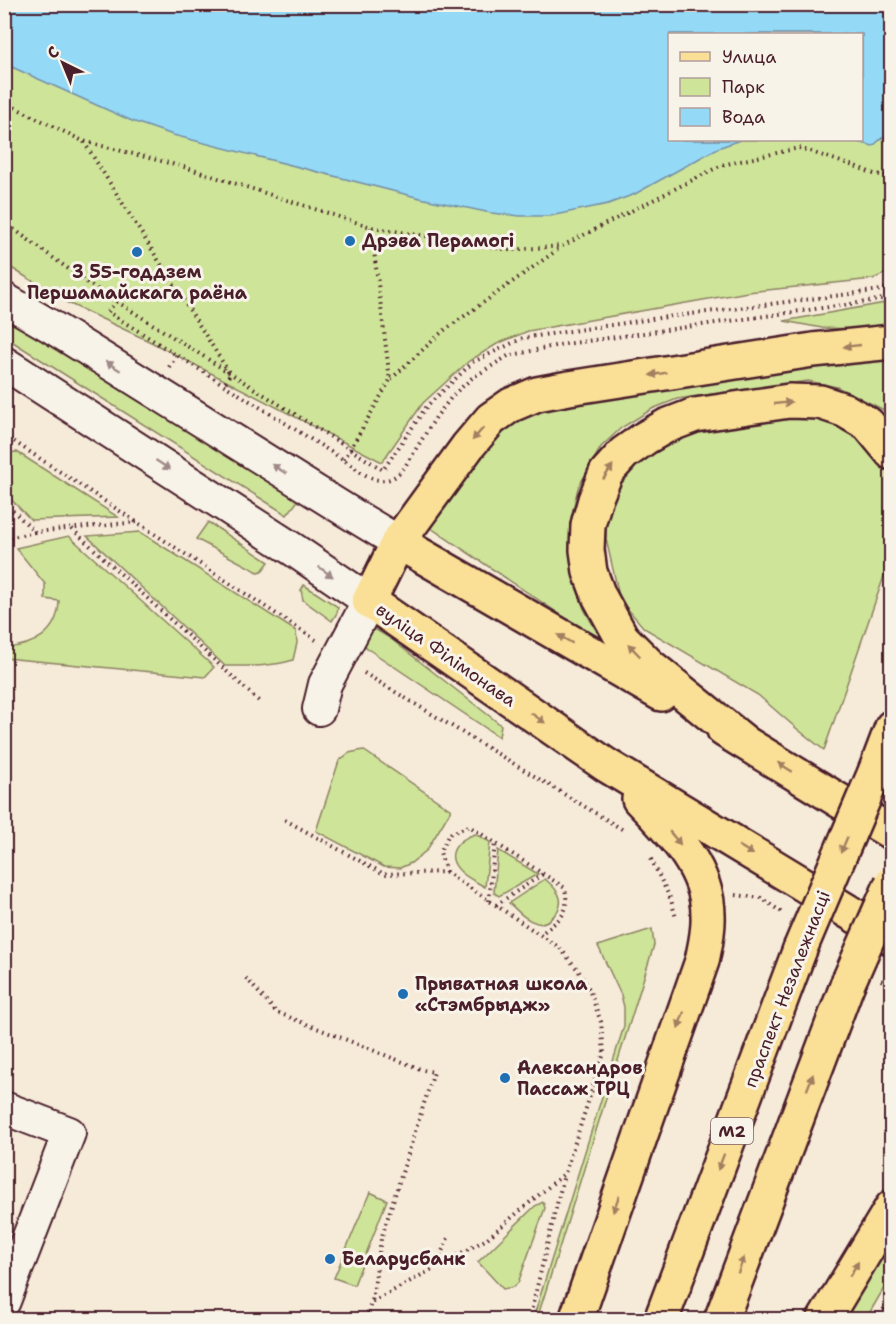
<svg xmlns="http://www.w3.org/2000/svg" width="896" height="1324" font-family="'Shantell Sans',sans-serif">
  <style>
    .green { fill: #cee499; stroke: #8c8262; stroke-width: 1.5; fill-rule: evenodd }
    .water { fill: #94d9f6; stroke: #768fa5; stroke-width: 1.5 }
    .lines { fill: none; stroke-linecap: round; stroke-linejoin: round }
    .minor-casing { stroke: #4a1f2b; stroke-width: 36 }
    .major-casing { stroke: #4a1f2b; stroke-width: 38 }
    .path { stroke: #4a1f2b; stroke-width: 4; stroke-dasharray: 1.5 4.5; stroke-linecap: butt }
    .minor { stroke: #f7f3e8; stroke-width: 32 }
    .major { stroke: #fadf96; stroke-width: 33 }
    .major-bridge-casing { stroke: #4a1f2b; stroke-width: 38; stroke-linecap: butt }
    .major-bridge { stroke: #fadf96; stroke-width: 33 }
    .oneway { fill: #a27f60 }
    .oneway2 { fill: #a0898a }
    .poi-dot { fill: #1f6fb2; stroke: #f7f3e8; stroke-width: 2 }
    .labels { text-anchor: middle; dominant-baseline: central; stroke-width: 6; stroke-linejoin: round; paint-order: stroke }
    .shield { fill: #f7f3e8; stroke: #7e5f64; stroke-width: 1.5 }
    .shield-label { font-size: 16px; font-weight: bold; fill: #4a1f2b }
    .poi-label { font-size: 18px; font-weight: bold; fill: #4a1f2b; stroke: #f7f3e8; text-anchor: start }
    .street-label { font-size: 18px; fill: #4a1f2b; stroke: #f7f3e8 }
  </style>
  <rect width="100%" height="100%" fill="#f6ead9"/>
  <filter id="ink" filterUnits="userSpaceOnUse"><feTurbulence type="fractalNoise" baseFrequency=".0167" numOctaves="2"/><feDisplacementMap in="SourceGraphic" scale="12" xChannelSelector="R" yChannelSelector="G"/><feConvolveMatrix kernelMatrix="1 2 1 2 8 2 1 2 1" color-interpolation-filters="sRGB"/></filter>
  <g filter="url(#ink)">
    <g class="green">
      <path d="M 4,5 L 891,5 L 891,271 L 873,279 L 748,292 L 528,331 L 497,344 L 469,361 L 423,403 L 382,462 L 151,342 L 68,303 L 5,264 ZM 670,34 L 862,34 L 862,140 L 670,140 Z"/>
      <polygon points="891,302 891,325 857,329 822,328 784,321"/>
      <polygon points="4,317 300,498 287,515 5,337"/>
      <polygon points="891,353 891,417 882,409 837,387 808,381 677,399 652,409 621,428 601,447 590,466 578,488 571,518 569,548 573,576 584,609 603,643 425,524 510,414"/>
      <polygon points="806,416 828,419 862,437 876,451 891,473 891,558 883,579 824,750 796,728 758,695 644,628 620,600 606,539 607,512 615,483 627,467 691,429"/>
      <polygon points="17,452 118,517 31,520 5,493 5,453"/>
      <polygon points="208,522 269,562 262,571 258,572 196,539"/>
      <path d="M 140,532 L 296,631 L 297,643 L 293,660 C 270,667 248,666 225,666 L 87,536 Z"/>
      <path d="M 69,536 L 214,667 L 205,677 L 5,658 L 5,648 C 33,646 58,634 59,601 L 45,599 L 45,584 L 16,548 Z"/>
      <polygon points="304,585 338,607 337,613 332,621 303,600 301,590"/>
      <polygon points="373,628 391,639 501,725 499,737 368,649 363,643 361,638"/>
      <polygon points="363,750 451,810 427,850 411,863 400,868 384,867 316,831 339,761 349,753"/>
      <path d="M 475,834 L 490,842 L 485,887 C 477,882 467,878 461,872 C 443,855 457,840 475,834 Z"/>
      <polygon points="498,850 538,874 499,896 494,893"/>
      <path d="M 545,879 C 551,884 558,890 560,898 C 563,909 549,925 537,923 C 525,920 517,910 509,903 Z"/>
      <polygon points="652,929 654,945 640,990 537,1319 533,1319 624,1026 624,1007 621,995 598,946"/>
      <polygon points="370,1192 387,1200 354,1285 334,1278"/>
      <polygon points="543,1202 545,1208 518,1283 513,1287 503,1289 478,1262 535,1206"/>
      <polygon points="891,1237 891,1276 866,1319 845,1320"/>
    </g>
    <polygon class="water" points="4,5 891,5 891,136 882,138 873,146 850,140 862,140 862,34 670,34 670,140 740,140 718,148 635,194 608,204 550,216 520,216 491,213 420,198 173,135 132,121 5,64"/>
    <g class="lines">
      <g class="minor-casing">
        <g id="minor">
          <polyline points="4,299 52,327 345,510 398,542"/>
          <polyline points="4,363 294,550 369,601 325,684 319,709"/>
          <polyline points="4,1108 69,1133 4,1301"/>
        </g>
      </g>
      <g class="major-casing">
        <g id="major">
          <polyline points="892,342 813,350 569,388 537,394 511,405 491,419 468,446 398,542 369,601 606,765 892,938"/>
          <polyline points="398,542 661,694"/>
          <polyline points="724,730 892,833"/>
          <polyline points="743,741 649,665 622,638 599,596 590,572 587,550 588,525 595,500 606,473 624,453 645,438 666,426 695,415 789,401 820,402 844,410 868,424 892,453"/>
          <polyline points="875,772 892,727"/>
          <path d="M 576,1320 L 702,961 C 705,946 709,931 708,915 C 708,867 670,831 639,799"/>
          <polyline points="661,1320 800,949"/>
          <polyline points="721,1320 848,983"/>
          <polyline points="824,1320 892,1207"/>
        </g>
      </g>
      <g class="path">
        <polyline points="4,102 83,141 184,167 371,227 509,250 562,246 722,165 799,148 857,167 874,174 892,176"/>
        <polyline points="84,142 230,374 224,385"/>
        <polyline points="4,222 89,284 383,470 427,406 473,362 523,338 659,318 881,290 892,287"/>
        <path d="M 116,301 L 108,312 L 344,460 C 363,474 384,493 404,468 L 436,417 L 454,394 L 472,378 L 508,356 L 559,345 L 872,301 L 892,297"/>
        <polyline points="169,367 177,355"/>
        <polyline points="391,379 442,332 560,248"/>
        <polyline points="4,435 316,640"/>
        <polyline points="344,460 390,380 371,227"/>
        <polyline points="4,502 35,532 138,522"/>
        <polyline points="72,529 261,703"/>
        <polyline points="4,539 35,532"/>
        <polyline points="364,673 625,831"/>
        <polyline points="285,820 384,874 446,872 560,948 578,970 589,989 601,1022 604,1053 565,1173 485,1240 371,1303 365,1320"/>
        <polyline points="651,859 671,900 676,918"/>
        <path d="M 446,872 L 440,852 L 449,834 L 469,826 L 565,888 C 570,916 560,918 541,934"/>
        <polyline points="736,895 761,898 783,913"/>
        <polyline points="489,901 495,843"/>
        <polyline points="496,905 543,874"/>
        <polyline points="246,978 276,1012 423,1070 434,1072 381,1239 372,1302"/>
        <polyline points="881,980 892,987"/>
        <polyline points="435,1267 448,1238"/>
        <polyline points="529,1320 564,1175"/>
        <polyline points="877,1320 892,1296"/>
        <polyline points="890,1320 892,1316"/>
      </g>
      <use href="#minor" class="minor"/>
      <use href="#major" class="major"/>
      <g class="major-bridge-casing">
        <g id="major-bridge">
          <polyline points="800,949 875,772"/>
          <polyline points="848,983 892,883"/>
        </g>
      </g>
      <use href="#major-bridge" class="major-bridge"/>
    </g>
    <defs><path id="oneway-solid" d="M-6-.8H1V-3.2L6.5 0L1 3.2V.8H-6Z" transform="scale(1.5)"/></defs>
    <g class="oneway">
      <use href="#oneway-solid" transform="translate(852 346) rotate(174)"/>
      <use href="#oneway-solid" transform="translate(658 374) rotate(171)"/>
      <use href="#oneway-solid" transform="translate(783 403) rotate(-6)"/>
      <use href="#oneway-solid" transform="translate(478 434) rotate(131)"/>
      <use href="#oneway-solid" transform="translate(608 472) rotate(-56)"/>
      <use href="#oneway-solid" transform="translate(565 639) rotate(-150)"/>
      <use href="#oneway-solid" transform="translate(634 650) rotate(-134)"/>
      <use href="#oneway-solid" transform="translate(538 718) rotate(35)"/>
      <use href="#oneway-solid" transform="translate(785 767) rotate(-148)"/>
      <use href="#oneway-solid" transform="translate(675 838) rotate(50)"/>
      <use href="#oneway-solid" transform="translate(844 845) rotate(113)"/>
      <use href="#oneway-solid" transform="translate(746 850) rotate(31)"/>
      <use href="#oneway-solid" transform="translate(681 1020) rotate(110)"/>
      <use href="#oneway-solid" transform="translate(810 1082) rotate(-69)"/>
      <use href="#oneway-solid" transform="translate(721 1162) rotate(111)"/>
      <use href="#oneway-solid" transform="translate(616 1204) rotate(110)"/>
      <use href="#oneway-solid" transform="translate(741 1265) rotate(-69)"/>
      <use href="#oneway-solid" transform="translate(854 1269) rotate(-59)"/>
    </g>
    <g class="oneway2">
      <use href="#oneway-solid" transform="translate(113 366) rotate(-148)"/>
      <use href="#oneway-solid" transform="translate(163 465) rotate(33)"/>
      <use href="#oneway-solid" transform="translate(279 469) rotate(-148)"/>
      <use href="#oneway-solid" transform="translate(326 572) rotate(35)"/>
    </g>
  </g>
  <g class="poi-dot">
    <circle cx="350" cy="241" r="6"/>
    <circle cx="137" cy="252" r="6"/>
    <circle cx="403" cy="994" r="6"/>
    <circle cx="505" cy="1078" r="6"/>
    <circle cx="330" cy="1259" r="6"/>
  </g>
  <g class="labels">
    <rect class="shield" x="711" y="1118" width="42" height="26" rx="4.5"/>
    <g class="shield-label">
      <text x="732" y="1131">М2</text>
    </g>
    <g class="poi-label">
      <text x="362" y="241">Дрэва Перамогі</text>
      <text x="137" y="272" text-anchor="middle">З 55-годдзем<tspan x="137" dy="21">Першамайскага раёна</tspan></text>
      <text x="415" y="984">Прыватная школа<tspan x="415" dy="21">«Стэмбрыдж»</tspan></text>
      <text x="517" y="1068">Александров<tspan x="517" dy="21">Пассаж ТРЦ</tspan></text>
      <text x="342" y="1259">Беларусбанк</text>
    </g>
    <g class="street-label">
      <text transform="translate(446 655) rotate(35)">вуліца Філімонава</text>
      <text transform="translate(787 989) rotate(-69)">праспект Незалежнасці</text>
    </g>
  </g>
  <rect width="896" height="1324" fill="none" stroke="#f7f3e8" stroke-width="24"/>
  <rect x="12" y="12" width="872" height="1300" fill="none" stroke="#4a1f2b" stroke-width="2" filter="url(#ink)"/>
  <rect x="668" y="33" width="195" height="108" fill="#f7f3e8" stroke="#b29e9c" stroke-width="1.5"/>
  <rect x="680" y="52" width="30" height="9" fill="#fadf96" stroke="#b29e9c" stroke-width="1.5"/>
  <text x="722" y="63" font-size="18" fill="#4a1f2b">Улица</text>
  <rect x="680" y="78" width="30" height="18" fill="#cee499" stroke="#b29e9c" stroke-width="1.5"/>
  <text x="722" y="93" font-size="18" fill="#4a1f2b">Парк</text>
  <rect x="680" y="108" width="30" height="18" fill="#94d9f6" stroke="#b29e9c" stroke-width="1.5"/>
  <text x="722" y="123" font-size="18" fill="#4a1f2b">Вода</text>
  <g transform="translate(63 63) rotate(317)" stroke="#f7f3e8" stroke-width="4.5" paint-order="stroke">
  <path d="M0-4.5L10 22L0 15L-10 22Z" fill="#4a1f2b"/>
  <text y="-9" font-size="16" font-weight="bold" text-anchor="middle" fill="#4a1f2b">С</text>
  </g>
</svg>
